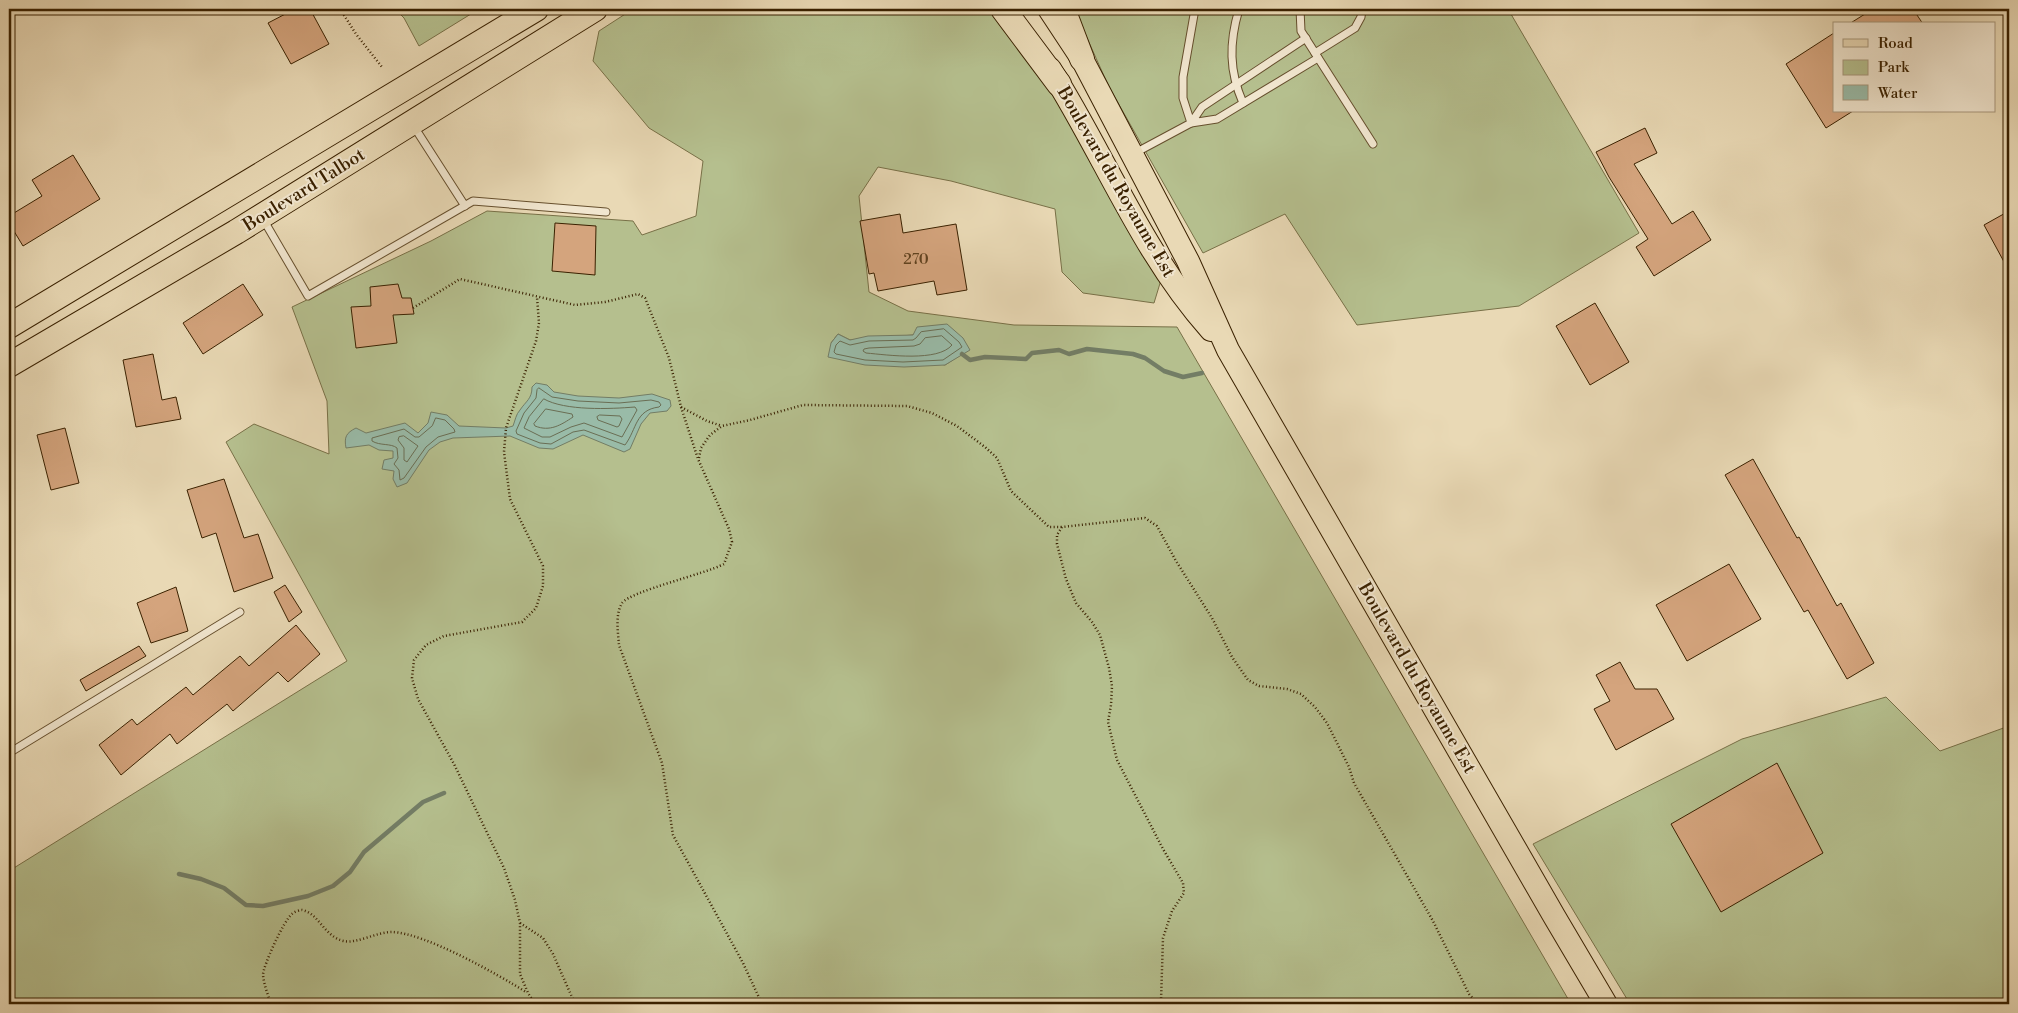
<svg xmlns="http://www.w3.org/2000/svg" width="2018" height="1013" font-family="'Libre Bodoni',serif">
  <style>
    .green { fill: #b5bf8e; stroke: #787047; fill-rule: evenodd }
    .water { fill: #99bba8; stroke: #737d65 }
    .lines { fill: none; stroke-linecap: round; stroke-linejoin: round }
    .shore { stroke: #6a6e54; stroke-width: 1 }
    .stream { stroke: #737d65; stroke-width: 4.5 }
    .building { fill: #d4a47d; stroke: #3a2100 }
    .service-casing { stroke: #664f2d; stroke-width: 9 }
    .primary-casing { stroke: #3a2100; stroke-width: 24 }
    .trunk-casing { stroke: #3a2100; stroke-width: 26 }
    .path { stroke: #3a2100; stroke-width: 2.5; stroke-dasharray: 1 2.5; stroke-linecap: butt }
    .service { stroke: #f1e6cf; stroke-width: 7 }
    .primary { stroke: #e9d9b5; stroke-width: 22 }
    .trunk { stroke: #e9d9b5; stroke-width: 24 }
    .labels { text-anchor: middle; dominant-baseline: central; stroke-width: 4; stroke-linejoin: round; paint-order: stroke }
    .number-label { font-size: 15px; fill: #60421f }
    .street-label { font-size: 18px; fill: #3a2100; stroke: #f1e6cf }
  </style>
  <rect width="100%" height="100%" fill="#e9d9b5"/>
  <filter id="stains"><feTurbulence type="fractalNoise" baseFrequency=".004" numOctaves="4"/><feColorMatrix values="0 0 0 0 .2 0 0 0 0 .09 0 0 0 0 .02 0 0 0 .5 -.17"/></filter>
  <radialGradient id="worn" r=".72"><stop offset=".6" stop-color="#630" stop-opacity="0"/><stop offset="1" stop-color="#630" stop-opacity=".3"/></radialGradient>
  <g class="green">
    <polygon points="395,9 479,9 419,46 404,18"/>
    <path d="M 633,9 L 988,9 L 1030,61 L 1069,120 L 1161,280 L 1154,303 L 1083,293 L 1062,272 L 1055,209 L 951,181 L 878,167 L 859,196 L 869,292 L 908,311 L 1014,325 L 1177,327 L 1571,1004 L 9,1004 L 9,871 L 347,661 L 226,442 L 254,424 L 329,454 L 327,401 L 292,307 L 431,241 L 487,211 L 633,221 L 642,235 L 696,216 L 703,161 L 649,128 L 593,61 L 599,31 ZM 838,334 L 850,340 L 913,335 L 962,354 L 945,365 L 831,343 Z"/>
    <polygon points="1074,9 1508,9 1639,233 1519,306 1357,325 1285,214 1203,253 1109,87"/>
    <polygon points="1886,697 1940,751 2009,726 2009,1004 1630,1004 1533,844 1742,739"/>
  </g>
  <g class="water">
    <polygon points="947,324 963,338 970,350 945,365 904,367 865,365 828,357 831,343 838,334 850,340 868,336 913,335 917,327"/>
    <path d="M 536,383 L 547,385 L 554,392 L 578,396 L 619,398 L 652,394 L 670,400 L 671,406 L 667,411 L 650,413 L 641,424 L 630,449 L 624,452 L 583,435 L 553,449 L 539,448 L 510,436 L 453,438 L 440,442 L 429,450 L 407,483 L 397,487 L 393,479 L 394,471 L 382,469 L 384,460 L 393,458 L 393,451 L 379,450 L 369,445 L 346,448 C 344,437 346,433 356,428 L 366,433 L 405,423 L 418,433 L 428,423 L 431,412 L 447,415 L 459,426 L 506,428 L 513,426 C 515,421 516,414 520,410 C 526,401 532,399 532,387 Z"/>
  </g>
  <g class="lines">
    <g class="shore">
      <polygon points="944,329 959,342 962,347 943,360 903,362 865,360 836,354 834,352 836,345 840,341 850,345 869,341 913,340 916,338 921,332"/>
      <path d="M 942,336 L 952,345 C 938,362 888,355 866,353 L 863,351 L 864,349 L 869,348 L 914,346 L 920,344 L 925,338 Z"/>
      <path d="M 539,388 L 552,397 L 578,401 L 619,403 L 651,400 L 659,402 L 661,405 L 659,407 C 635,410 637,429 625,445 L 584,430 L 573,432 L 551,444 L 540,443 L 517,434 L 516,431 L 524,413 L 536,398 L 537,390 Z"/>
      <path d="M 544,399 C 565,411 610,409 635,407 L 637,410 L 622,437 L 584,423 L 571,427 L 550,437 L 542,437 L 524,428 L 529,417 Z"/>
      <path d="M 546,409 L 572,414 L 573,417 C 561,425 550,432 535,426 L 534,424 Z"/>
      <polygon points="600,415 620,416 622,419 619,426 617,427 598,420 597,417"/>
      <path d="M 436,418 L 445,420 L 454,429 L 455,432 L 438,437 L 426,447 L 404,478 L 400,480 L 399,470 L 394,464 L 398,458 L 397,448 C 391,443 380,446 372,441 L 372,438 L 404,429 L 415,437 L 419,437 L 432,426 Z"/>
      <polygon points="404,436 418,446 407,462 404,460 404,448 398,440 399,437"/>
    </g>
    <g class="stream">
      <polyline points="962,354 970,360 985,357 1026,359 1032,353 1059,350 1069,354 1087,349 1133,354 1145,358 1164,371 1183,377 1202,373"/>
      <polyline points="179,874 201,879 224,888 246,905 263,906 308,896 333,886 350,872 364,852 423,802 444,793"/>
    </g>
  </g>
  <g class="building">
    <polygon points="295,9 310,9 329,44 291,64 268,23"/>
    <polygon points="1873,9 1913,9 1923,24 1849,24"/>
    <polygon points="1834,33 1834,111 1853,111 1826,128 1786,64"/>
    <polygon points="1645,128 1657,153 1634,164 1672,224 1693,211 1711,240 1654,276 1636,247 1648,239 1609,177 1596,152"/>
    <polygon points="73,155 100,199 23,246 9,223 9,216 42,196 32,180"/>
    <polygon points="2009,211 2009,271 1984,225"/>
    <polygon points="900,214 903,233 956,224 967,290 937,295 934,281 878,291 874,273 869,274 860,221"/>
    <polygon points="555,223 596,226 595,275 552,271"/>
    <polygon points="243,284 263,315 203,354 183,323"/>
    <polygon points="398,284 402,298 411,298 414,314 393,315 397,343 356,348 351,307 371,306 370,287"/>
    <polygon points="1595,303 1629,362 1590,385 1556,326"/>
    <polygon points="153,354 162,400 176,397 181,419 136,427 123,360"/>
    <polygon points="65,428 79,483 51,490 37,435"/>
    <polygon points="1753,459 1797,538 1799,537 1837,606 1841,603 1874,663 1847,679 1808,610 1804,612 1725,475"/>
    <polygon points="224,479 244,538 258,534 273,578 234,592 216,533 202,538 187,490"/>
    <polygon points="1729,564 1761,619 1687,661 1656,605"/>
    <polygon points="285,585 302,612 289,622 274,592"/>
    <polygon points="176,587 188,631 151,643 137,603"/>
    <polygon points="296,625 320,654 288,682 278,672 233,711 227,704 177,744 170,734 121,775 99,745 132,719 137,725 186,687 193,695 240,656 249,666"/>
    <polygon points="139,646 146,656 86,691 80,680"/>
    <polygon points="1620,662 1635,689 1657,689 1674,719 1616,750 1594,709 1610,701 1596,675"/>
    <polygon points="1777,763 1823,853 1721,912 1671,824"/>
  </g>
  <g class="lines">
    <g class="service-casing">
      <g id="service">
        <path d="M 1239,9 C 1229,43 1229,71 1243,103"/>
        <polyline points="1300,9 1301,31 1373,144"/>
        <polyline points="1306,38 1202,107 1191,123 1217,119 1318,58"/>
        <polyline points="1315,53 1355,28 1361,17 1362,9"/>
        <polyline points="413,125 465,206"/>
        <polyline points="1135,153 1191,123 1183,98 1183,77 1195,9"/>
        <polyline points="263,219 308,296 473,201 606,212"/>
        <polyline points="9,753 240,612"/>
      </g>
    </g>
    <g class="primary-casing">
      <g id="primary">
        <polyline points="1049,9 1082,59 1188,261 1228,350 1554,916 1606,1004"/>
        <path d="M 1050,69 C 1105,156 1142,253 1211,330"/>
      </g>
    </g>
    <g class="trunk-casing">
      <g id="trunk">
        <polyline points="1003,9 1059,84"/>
        <polyline points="1063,9 1082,59"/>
        <polyline points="9,326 536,9"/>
        <polyline points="9,365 236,232 595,9"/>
      </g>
    </g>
    <g class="path">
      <polyline points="340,9 356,34 382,67"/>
      <path d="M 413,308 L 460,279 L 575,305 L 605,302 L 638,294 L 645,298 L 669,358 L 681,407 L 698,459 L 729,529 L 732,542 L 724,564 C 705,574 631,591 622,603 C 615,615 618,632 619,645 L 662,763 L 673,835 L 743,963 L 762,1004"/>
      <polyline points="681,407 707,421 722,426"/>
      <polyline points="699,458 701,448 710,435 722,426 750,420 803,405 907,406 932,413 957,426 985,447 997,458 1011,491 1049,527 1062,527"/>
      <polyline points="520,923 543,938 553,954 575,1004"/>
      <path d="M 271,1004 C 268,995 264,985 263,975 C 263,966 284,920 292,914 C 294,912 299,910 302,910 C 319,913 324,937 344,941 C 356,944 377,932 392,932 C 425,933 497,974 526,992"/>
      <polyline points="535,1004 528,993 520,974 520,923 515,900 504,868 454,764 418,699 412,678 414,660 426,645 444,636 522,622 536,608 543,586 543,566 510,499 504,452 506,428 536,341 539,323 537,297"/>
      <polyline points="1158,1004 1161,1001 1163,938 1172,911 1184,893 1183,883 1163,849 1117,760 1108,722 1111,705 1112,686 1109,668 1100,635 1092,622 1076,603 1066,579 1057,544 1057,535 1062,527 1145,518 1157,526 1176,561 1212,618 1232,657 1248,680 1259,686 1287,689 1301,694 1315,707 1327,723 1349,767 1354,783 1433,921 1469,994 1478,1004"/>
    </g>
    <use href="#service" class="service"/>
    <use href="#primary" class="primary"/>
    <use href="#trunk" class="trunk"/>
  </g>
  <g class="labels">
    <g class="number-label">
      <text x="916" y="259">270</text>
    </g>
    <g class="street-label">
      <text transform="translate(1116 182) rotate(60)">Boulevard du Royaume Est</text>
      <text transform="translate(304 190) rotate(-32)">Boulevard Talbot</text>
      <text transform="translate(1417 678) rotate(60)">Boulevard du Royaume Est</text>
    </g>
  </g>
  <rect width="2018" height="1013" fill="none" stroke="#e9d9b5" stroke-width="30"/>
  <rect x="10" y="10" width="1998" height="993" fill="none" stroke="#3a2100" stroke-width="2.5"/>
  <rect x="15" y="15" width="1988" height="983" fill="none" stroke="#3a2100"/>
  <rect x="1833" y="22" width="162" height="90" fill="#f1e6cf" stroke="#a8977c"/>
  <rect x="1843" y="39" width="25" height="8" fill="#e9d9b5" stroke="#a8977c"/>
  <text x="1878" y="48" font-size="15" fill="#3a2100">Road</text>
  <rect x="1843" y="60" width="25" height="15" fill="#b5bf8e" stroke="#a8977c"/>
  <text x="1878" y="72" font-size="15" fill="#3a2100">Park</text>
  <rect x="1843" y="85" width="25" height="15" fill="#99bba8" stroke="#a8977c"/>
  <text x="1878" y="98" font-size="15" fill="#3a2100">Water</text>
  <rect width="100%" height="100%" filter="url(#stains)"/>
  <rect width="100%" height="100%" fill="url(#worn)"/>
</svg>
